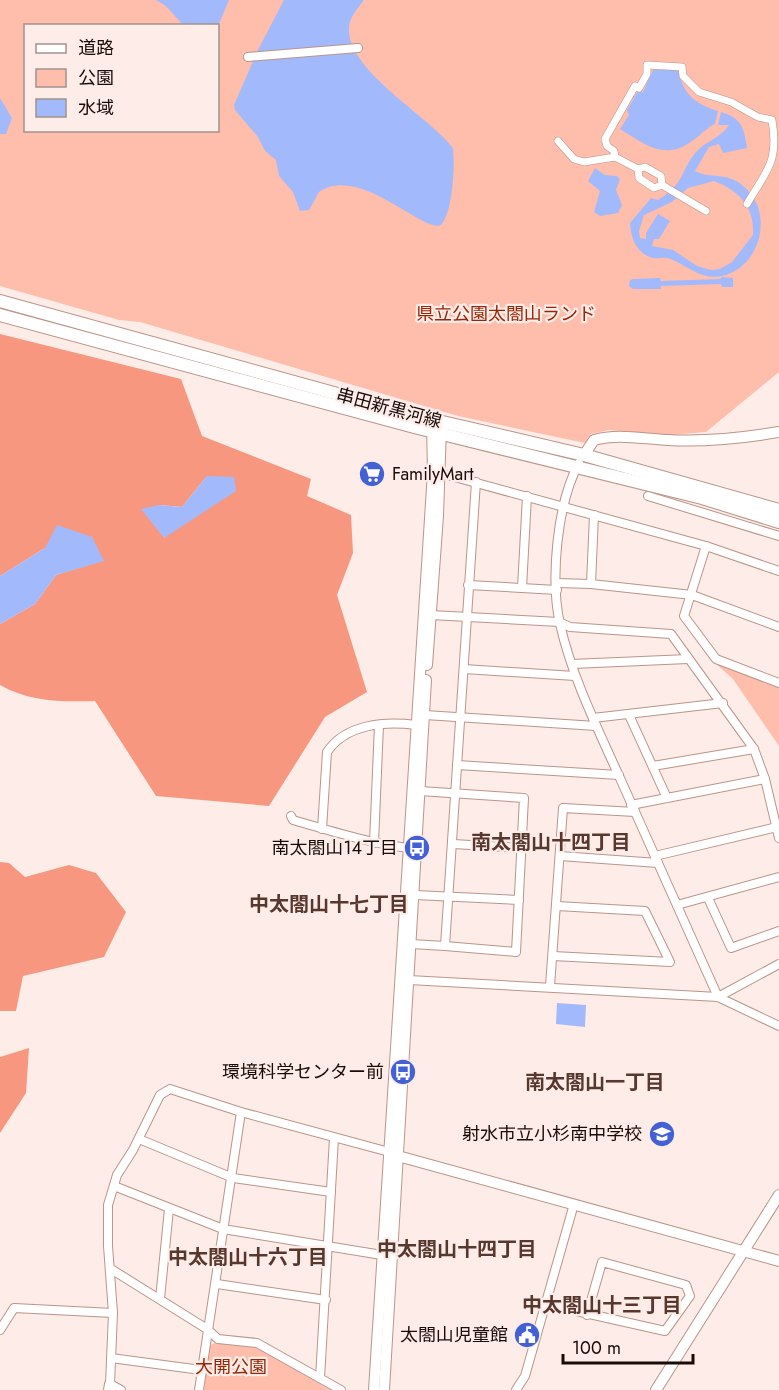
<svg xmlns="http://www.w3.org/2000/svg" width="779" height="1390" font-family="Jost,'Noto Sans JP',sans-serif">
  <style>
    .green { fill: #ffbdac; fill-rule: evenodd }
    .forest { fill: #f8977f; fill-rule: evenodd }
    .water { fill: #a2bafc; fill-rule: evenodd }
    .lines { fill: none; stroke-linecap: round; stroke-linejoin: round }
    .pedestrian-casing { stroke: #bb948a; stroke-width: 8 }
    .minor-casing { stroke: #bb948a; stroke-width: 10 }
    .tertiary-casing { stroke: #bb948a; stroke-width: 12 }
    .secondary-casing { stroke: #bb948a; stroke-width: 14 }
    .pedestrian { stroke: #fff; stroke-width: 7 }
    .minor { stroke: #fff; stroke-width: 8 }
    .tertiary { stroke: #fff; stroke-width: 10 }
    .secondary { stroke: #fff; stroke-width: 12 }
    .labels { text-anchor: middle; dominant-baseline: central; stroke-width: 4.5; stroke-linejoin: round; paint-order: stroke }
    .park-label { font-size: 18px; fill: #962606; stroke: #fdece7 }
    .street-label { font-size: 18px; fill: #180b08; stroke: #fdece7 }
    .poi-label { font-size: 18px; fill: #180b08; stroke: #fdece7; text-anchor: end }
    .neighbourhood-label { font-size: 20px; font-weight: bold; fill: #58372e; stroke: #fdece7 }
  </style>
  <rect width="100%" height="100%" fill="#fdece7"/>
  <g class="green">
    <path d="M 0,0 L 779,0 L 779,372 L 706,432 L 669,435 L 609,430 L 591,434 L 585,443 L 458,416 L 140,322 L 119,320 L 0,286 ZM 26,26 L 218,26 L 218,130 L 26,130 Z"/>
    <polygon points="715,663 779,688 779,746 733,679"/>
    <polygon points="215,1343 258,1348 330,1390 204,1390 210,1345"/>
  </g>
  <g class="forest">
    <path d="M 0,334 L 181,379 L 202,436 L 311,479 L 307,496 L 351,515 L 353,553 L 337,595 L 367,692 L 325,717 L 269,806 L 156,796 L 95,701 C 61,702 30,702 0,685 L 0,624 L 35,604 L 56,575 L 104,560 L 45,548 L 0,576 ZM 207,476 L 164,538 L 159,505 L 182,507 Z"/>
    <polygon points="0,862 9,863 25,877 69,865 96,873 126,912 104,957 23,976 16,1011 0,1011"/>
    <polygon points="29,1048 26,1093 0,1133 0,1057"/>
  </g>
  <g class="water">
    <polygon points="156,0 229,0 218,26 183,25 166,6"/>
    <path d="M 284,0 L 364,0 C 358,8 349,18 349,28 C 346,70 430,117 453,148 C 455,165 453,212 441,225 C 422,233 360,164 319,192 L 309,210 L 300,211 L 293,192 L 279,176 L 276,160 L 265,151 L 258,137 L 235,110 L 234,105 L 258,50 Z"/>
    <path d="M 653,70 L 678,70 C 683,94 695,104 718,111 L 715,124 C 707,127 700,136 692,141 C 665,161 646,145 620,129 L 629,115 L 627,110 L 638,91 L 643,92 Z"/>
    <polygon points="0,98 12,118 6,134 0,134"/>
    <path d="M 721,112 C 742,118 744,128 747,148 L 723,153 L 719,144 L 709,147 L 695,171 C 709,179 727,172 742,185 C 775,210 762,267 722,276 C 700,281 685,263 667,258 C 663,257 658,259 653,258 C 636,253 631,239 630,223 L 651,198 L 658,200 C 686,182 679,173 696,152 C 707,140 718,140 729,125 L 718,125 ZM 714,181 C 738,190 755,207 753,235 L 732,262 L 720,269 L 711,270 L 697,266 L 673,250 L 652,246 L 654,239 L 659,239 L 670,221 L 658,214 L 646,233 L 646,239 L 640,238 L 639,231 L 644,215 L 672,202 L 688,188 Z"/>
    <polygon points="595,168 605,175 617,176 620,179 616,190 622,205 618,213 600,216 594,212 600,191 588,181"/>
    <polygon points="722,277 733,278 733,287 722,287 721,284 661,286 661,289 633,289 629,286 630,280 633,279 660,278 661,281 720,279"/>
    <polygon points="207,476 234,477 236,491 164,538 141,509 159,505 182,507"/>
    <polygon points="57,525 92,537 104,561 56,575 35,604 0,624 0,576 45,548"/>
    <polygon points="557,1003 586,1005 585,1027 556,1024"/>
  </g>
  <g class="lines">
    <g class="pedestrian-casing">
      <g id="pedestrian">
        <polyline points="558,141 574,159 584,162 615,157 638,169 645,167 661,176 662,185 706,211"/>
        <path d="M 615,157 L 614,151 L 607,146 L 605,139 L 635,86 L 639,88 L 647,74 L 647,65 L 682,67 L 683,76 L 699,92 L 731,102 L 758,117 L 772,120 C 779,162 767,170 747,204"/>
        <polyline points="638,169 639,178 654,188 662,185"/>
      </g>
    </g>
    <g class="minor-casing">
      <g id="minor">
        <polyline points="248,57 358,48"/>
        <path d="M 579,463 C 557,503 550,579 560,624 C 572,677 597,727 619,776 C 652,850 685,923 718,997"/>
        <polyline points="440,473 706,546"/>
        <polyline points="648,496 779,536"/>
        <polyline points="594,515 591,584 692,595 779,627"/>
        <polyline points="779,571 706,546 684,616 716,659 779,683"/>
        <polyline points="557,583 591,584"/>
        <polyline points="468,585 557,590"/>
        <polyline points="522,588 527,496"/>
        <polyline points="431,615 559,622 570,627 671,634 754,749 765,779 779,838"/>
        <polyline points="572,664 688,659"/>
        <polyline points="464,669 575,676"/>
        <polyline points="425,715 596,726"/>
        <polyline points="629,715 667,798"/>
        <polyline points="593,718 723,703"/>
        <polyline points="457,765 619,775"/>
        <polyline points="653,766 754,749"/>
        <polyline points="420,791 524,798 516,952 445,946"/>
        <polyline points="631,805 765,779"/>
        <path d="M 291,816 L 293,820 C 331,831 369,843 408,848"/>
        <path d="M 322,829 L 327,752 C 346,724 384,721 416,725"/>
        <polyline points="374,843 379,725"/>
        <polyline points="453,844 522,848"/>
        <polyline points="560,856 658,863"/>
        <polyline points="655,856 777,827"/>
        <polyline points="415,895 519,900"/>
        <polyline points="708,898 731,948 779,931"/>
        <polyline points="677,905 779,877"/>
        <polyline points="411,944 445,946 476,482"/>
        <polyline points="553,956 670,962 645,911 557,906"/>
        <polyline points="409,980 718,997 779,1026"/>
        <polyline points="550,986 563,808 635,812"/>
        <polyline points="718,997 779,964"/>
        <polyline points="139,1139 233,1178 331,1192"/>
        <polyline points="114,1186 223,1229 388,1256"/>
        <polyline points="111,1269 207,1329 218,1339 257,1343 341,1390"/>
        <polyline points="217,1284 326,1300"/>
        <polyline points="160,1299 169,1209"/>
        <polyline points="545,1304 665,1331 690,1296 686,1285 602,1262 587,1315"/>
        <polyline points="0,1330 14,1308 113,1313"/>
        <polyline points="111,1358 201,1370"/>
        <polyline points="320,1378 334,1138"/>
        <polyline points="121,1390 110,1384 113,1313 108,1246 108,1205 117,1175 133,1150 160,1095 170,1089 241,1112 393,1153"/>
        <polyline points="199,1390 241,1112"/>
        <polyline points="516,1390 525,1376 574,1204"/>
      </g>
    </g>
    <g class="tertiary-casing">
      <g id="tertiary">
        <path d="M 584,455 L 594,440 C 618,433 643,439 668,440 C 704,442 743,438 779,432"/>
        <polyline points="427,665 438,516 441,426"/>
        <polyline points="398,1156 779,1261"/>
        <polyline points="109,1390 110,1384"/>
        <polyline points="374,1390 433,472 432,423"/>
        <polyline points="384,1390 426,680"/>
        <polyline points="656,1390 779,1195"/>
      </g>
    </g>
    <g class="secondary-casing">
      <g id="secondary">
        <polyline points="0,301 421,417 584,455 779,510"/>
        <polyline points="0,315 418,428 702,498 779,522"/>
      </g>
    </g>
    <use href="#pedestrian" class="pedestrian"/>
    <use href="#minor" class="minor"/>
    <use href="#tertiary" class="tertiary"/>
    <use href="#secondary" class="secondary"/>
  </g>
  <defs>
    <g id="supermarket-disc" transform="scale(1.35)"><circle r="9.5" fill="#4361d4" stroke="#fdece7"/><path d="M-6-5.5h2.5l.6 2H6L4.5 2H-2.5L-4.4-4H-6ZM-1.5 3.2a1.3 1.3 0 1 0 .1 0ZM3 3.2a1.3 1.3 0 1 0 .1 0Z" fill="#fff"/></g>
    <g id="bus-disc" transform="scale(1.35)"><circle r="9.5" fill="#4361d4" stroke="#fdece7"/><path d="M-5-6H5V4H4V6H2V4H-2V6H-4V4H-5ZM-3.5-4V0h7V-4ZM-3.5 1.2v1.5H-2V1.2ZM2 1.2v1.5H3.5V1.2Z" fill="#fff"/></g>
    <g id="school-disc" transform="scale(1.35)"><circle r="9.5" fill="#4361d4" stroke="#fdece7"/><path d="M0-5L7-2L0 1L-7-2ZM-4 1L0 2.5L4 1V4Q0 6-4 4Z" fill="#fff"/></g>
    <g id="civic-disc" transform="scale(1.35)"><circle r="9.5" fill="#4361d4" stroke="#fdece7"/><path d="M-.6-6.5H3V-4.5H.6V-3L4-1V1h2V6H-6V1h2V-1L-.6-3ZM-1.2 2.5V6h2.4V2.5Z" fill="#fff"/></g>
  </defs>
  <g fill-rule="evenodd">
    <use href="#supermarket-disc" x="372" y="474"/>
    <use href="#bus-disc" x="417" y="848"/>
    <use href="#bus-disc" x="403" y="1072"/>
    <use href="#school-disc" x="662" y="1134"/>
    <use href="#civic-disc" x="527" y="1335"/>
  </g>
  <g class="labels">
    <g class="park-label">
      <text x="506" y="314">県立公園太閤山ランド</text>
      <text x="231" y="1367">大開公園</text>
    </g>
    <g class="street-label">
      <text transform="translate(389 408) rotate(15)">串田新黒河線</text>
    </g>
    <g class="poi-label">
      <text x="392" y="474" text-anchor="start">FamilyMart</text>
      <text x="398" y="848">南太閤山14丁目</text>
      <text x="384" y="1072">環境科学センター前</text>
      <text x="642" y="1134">射水市立小杉南中学校</text>
      <text x="508" y="1335">太閤山児童館</text>
    </g>
    <g class="neighbourhood-label">
      <text x="551" y="842">南太閤山十四丁目</text>
      <text x="329" y="904">中太閤山十七丁目</text>
      <text x="595" y="1082">南太閤山一丁目</text>
      <text x="457" y="1249">中太閤山十四丁目</text>
      <text x="248" y="1257">中太閤山十六丁目</text>
      <text x="602" y="1305">中太閤山十三丁目</text>
    </g>
  </g>
  <rect x="24" y="24" width="195" height="108" fill="#fdece7" stroke="#a1928e" stroke-width="1.5"/>
  <rect x="36" y="44" width="30" height="9" fill="#ffffff" stroke="#a1928e" stroke-width="1.5"/>
  <text x="78" y="54" font-size="18" fill="#180b08">道路</text>
  <rect x="36" y="69" width="30" height="18" fill="#ffbdac" stroke="#a1928e" stroke-width="1.5"/>
  <text x="78" y="84" font-size="18" fill="#180b08">公園</text>
  <rect x="36" y="99" width="30" height="18" fill="#a2bafc" stroke="#a1928e" stroke-width="1.5"/>
  <text x="78" y="114" font-size="18" fill="#180b08">水域</text>
  <path d="M563 1354v9h130v-9" fill="none" stroke="#180b08" stroke-width="3"/>
  <text x="572" y="1354" font-size="18" fill="#180b08" stroke="#fdece7" stroke-width="4.5" paint-order="stroke">100 m</text>
</svg>
